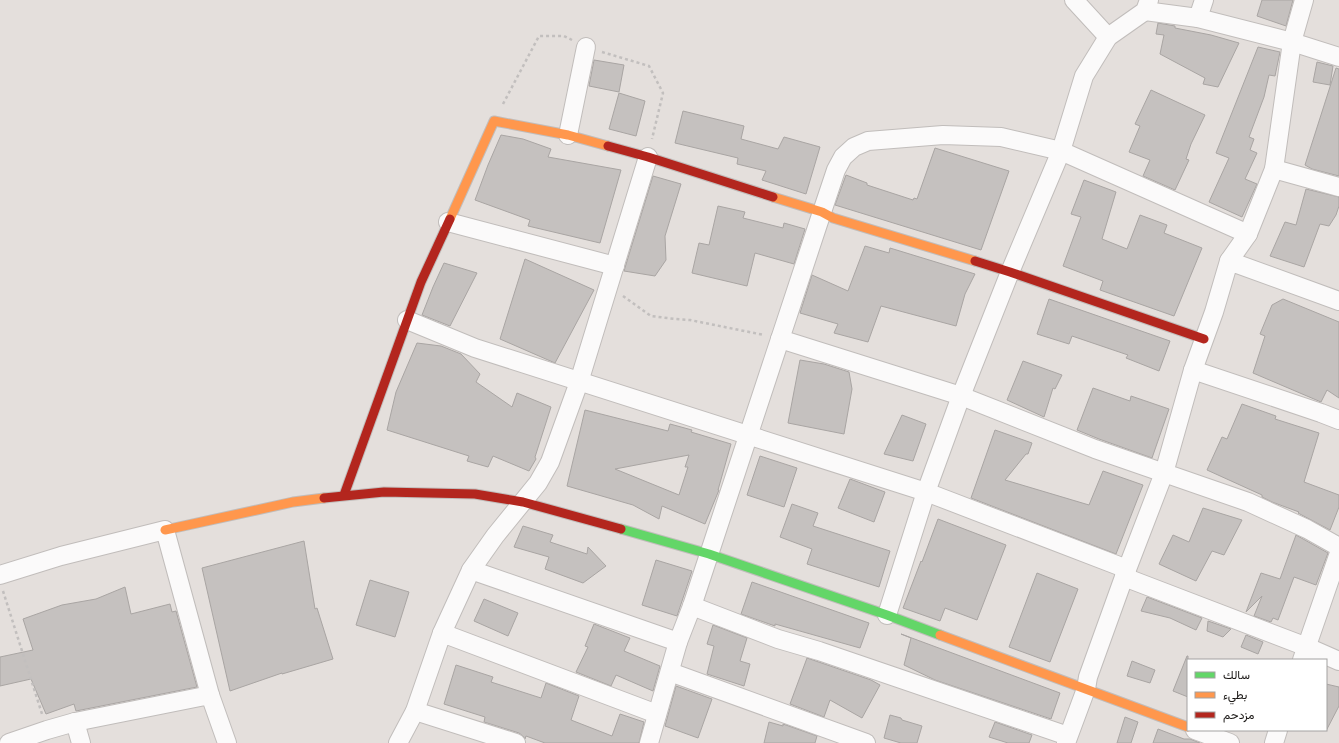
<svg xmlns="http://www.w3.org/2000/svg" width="1339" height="743" font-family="Figtree,Vazirmatn,sans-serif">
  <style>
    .building { fill: #c5c1bf; stroke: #a9a5a3; fill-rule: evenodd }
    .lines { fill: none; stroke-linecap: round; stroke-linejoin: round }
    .street-casing { stroke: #c1bdbb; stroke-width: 20 }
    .fast-casing { stroke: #c1bdbb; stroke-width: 11 }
    .slow-casing { stroke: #c1bdbb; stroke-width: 11 }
    .jam-casing { stroke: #c1bdbb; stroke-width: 11 }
    .path { stroke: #c2bfbe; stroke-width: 2.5; stroke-dasharray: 3 3; stroke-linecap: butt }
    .street { stroke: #fbfafa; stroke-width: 18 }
    .fast { stroke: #63d668; stroke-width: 9 }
    .slow { stroke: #ff974d; stroke-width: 9 }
    .jam { stroke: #b3261e; stroke-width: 9 }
  </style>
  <rect width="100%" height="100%" fill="#e4dfdc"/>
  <g class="building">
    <polygon points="1262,0 1293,0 1286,26 1257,16"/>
    <polygon points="1158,23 1175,26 1175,28 1211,35 1239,43 1218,87 1203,84 1205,78 1160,54 1164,35 1156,34"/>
    <polygon points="1258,47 1280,52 1275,76 1269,75 1264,97 1249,137 1254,139 1250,150 1257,153 1245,179 1257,184 1242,217 1209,202 1229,158 1216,153"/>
    <polygon points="594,60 624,65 619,92 589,86"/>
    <polygon points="1317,62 1333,66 1330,85 1313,82"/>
    <polygon points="1336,68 1339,69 1339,176 1312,169 1305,165"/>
    <polygon points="1151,90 1205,115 1191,144 1186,159 1189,160 1175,190 1143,176 1150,160 1129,152 1140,126 1135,124"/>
    <polygon points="619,93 645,101 636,136 609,129"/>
    <polygon points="683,111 744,126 741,139 778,149 784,137 820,147 806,194 762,180 766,171 737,164 738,158 675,143"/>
    <polygon points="501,135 523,139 551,149 548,157 621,170 600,243 528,226 530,220 475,200 488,165"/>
    <polygon points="935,148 1009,171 981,250 835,205 846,175 867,183 867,185 913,200 914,198 917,199"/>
    <polygon points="653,176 681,184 665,236 666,260 655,276 624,271"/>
    <polygon points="1084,180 1116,192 1102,239 1127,249 1140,215 1167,225 1164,233 1202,248 1174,316 1100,290 1103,281 1063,266 1081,217 1071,214"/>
    <polygon points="1306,189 1339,197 1339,206 1336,215 1329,226 1320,224 1304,267 1270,256 1285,222 1296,225"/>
    <polygon points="718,206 745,212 743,218 783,228 784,223 805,229 794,264 755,253 747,286 692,273 699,243 709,245"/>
    <polygon points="865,246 889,253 890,248 975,274 965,294 956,326 881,306 868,342 834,333 838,324 800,313 812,275 848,291"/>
    <polygon points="525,259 594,290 555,363 500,339"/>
    <polygon points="444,263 477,273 450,326 422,315 433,287"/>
    <polygon points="1049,299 1170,341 1159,371 1126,358 1128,355 1072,336 1069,344 1037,334"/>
    <polygon points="1283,299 1339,322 1339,398 1327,390 1321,402 1253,373 1265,336 1260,334 1272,305"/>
    <polygon points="417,343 441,346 461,354 480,374 476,382 512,407 517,393 551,407 535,457 536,459 529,471 493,456 488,467 467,461 469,456 387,430 396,392"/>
    <polygon points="800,360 824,364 849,372 852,389 844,434 788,423"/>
    <polygon points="1023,361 1062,375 1055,389 1053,388 1044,417 1007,400"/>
    <polygon points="1093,388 1130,401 1131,396 1169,409 1152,458 1099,439 1077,430"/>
    <polygon points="1242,404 1276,416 1275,419 1319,433 1304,482 1339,495 1339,507 1330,530 1298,513 1299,512 1272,502 1262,497 1262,495 1207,470 1222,437 1227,439"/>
    <path d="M 585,410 L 668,431 L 670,424 L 692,430 L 691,432 L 731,444 L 718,490 L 719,490 L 705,524 L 662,506 L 659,519 L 633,505 L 567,486 ZM 689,455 L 685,467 L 688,467 L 679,495 L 615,469 Z"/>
    <polygon points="902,415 926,424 913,461 884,454"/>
    <polygon points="995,430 1032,443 1028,454 1026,454 1005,480 1089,505 1103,471 1143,485 1116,554 971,498"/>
    <polygon points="760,456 797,468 784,507 747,495"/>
    <polygon points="850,479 885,492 874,522 838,508"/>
    <polygon points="792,504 818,513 813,526 890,551 879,587 807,564 812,549 780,537"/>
    <polygon points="1203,508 1242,520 1224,555 1212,551 1196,581 1159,564 1173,535 1189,542"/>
    <polygon points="938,519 1006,545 977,620 945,608 940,621 903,608 921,561 922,562"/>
    <polygon points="523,526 553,535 550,542 587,554 588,547 606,566 583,583 545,569 549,557 514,547"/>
    <polygon points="1296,535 1328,553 1316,585 1294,577 1278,620 1273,618 1271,622 1254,616 1262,596 1246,612 1261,573 1280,579"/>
    <polygon points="304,541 315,609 317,608 333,659 282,674 282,673 230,691 202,568"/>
    <polygon points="656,560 692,571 677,616 642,605"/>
    <polygon points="1037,573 1078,589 1050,662 1009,647"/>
    <polygon points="370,580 409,592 395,637 356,625"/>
    <polygon points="752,582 869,623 860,648 775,624 775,626 741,614"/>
    <polygon points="125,587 131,614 170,604 172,612 176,611 197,687 76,711 74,704 46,714 31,679 0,686 0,657 33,650 23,619 62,605 96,599"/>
    <polygon points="1147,597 1202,618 1196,630 1170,618 1141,611"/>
    <polygon points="484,599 518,613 508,636 474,621"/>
    <polygon points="1208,621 1231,629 1223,637 1207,631"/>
    <polygon points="594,624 630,638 624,651 660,666 653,691 616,675 611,686 576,672 588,647 585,646"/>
    <polygon points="713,625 747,638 740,661 750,664 744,686 707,674 714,646 707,644"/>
    <polygon points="901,634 1060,693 1051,719 935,680 904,665 911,638"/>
    <polygon points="1246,635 1263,642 1258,654 1241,647"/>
    <polygon points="1187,656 1188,656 1188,697 1173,691"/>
    <polygon points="807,658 871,680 880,685 862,718 830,700 824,717 790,704"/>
    <polygon points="1132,661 1155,670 1150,683 1127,676"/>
    <polygon points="456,665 493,677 491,682 541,698 546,683 579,696 571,720 612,736 620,714 644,722 639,743 545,743 526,736 525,739 523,736 519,733 484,722 485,717 444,704"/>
    <polygon points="1326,684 1339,687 1339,706 1326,731"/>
    <polygon points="676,686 712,699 698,738 665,726"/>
    <polygon points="890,715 901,718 902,720 922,726 917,743 901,743 884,738"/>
    <polygon points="1125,717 1138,722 1131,743 1117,743"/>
    <polygon points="769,722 783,726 783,724 817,736 815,743 764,743"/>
    <polygon points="995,722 1032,735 1029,743 1008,743 989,737"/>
    <polygon points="1158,729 1184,739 1190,739 1200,743 1153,743"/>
  </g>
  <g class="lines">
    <g class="street-casing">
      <g id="street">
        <polyline points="1074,0 1108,37"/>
        <polyline points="1145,11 1198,18 1292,42 1339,57"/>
        <polyline points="1198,18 1204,0"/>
        <polyline points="568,135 586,47"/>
        <polyline points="1274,169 1339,187"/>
        <polyline points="448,222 615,266"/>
        <polyline points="1229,261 1248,234 1274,169 1292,42 1304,0"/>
        <polyline points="407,320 475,348 926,492 1127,569"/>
        <polyline points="780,339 961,396 1095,449 1248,502 1307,529 1339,547"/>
        <polyline points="1193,370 1321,413 1339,420"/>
        <polyline points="471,570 678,642"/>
        <polyline points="0,575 61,556 165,530 210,695"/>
        <polyline points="1124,577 1307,647 1339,661"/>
        <polyline points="692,606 778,639 819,651 1068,736"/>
        <polyline points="887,615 926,492 961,396 1010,272 1061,151 1084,76 1108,37 1145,11 1149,0"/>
        <polyline points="442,633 471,570 495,536 538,483 550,462 579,382 648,157"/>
        <polyline points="1302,660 1339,553"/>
        <polyline points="670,672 866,743"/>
        <polyline points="415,711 516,743"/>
        <polyline points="75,722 81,743"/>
        <polyline points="1195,730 1230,743"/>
        <polyline points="9,743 47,730 75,722 210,695 227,743"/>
        <polyline points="398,743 415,711 442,633 657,714"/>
        <polyline points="649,743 678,642 692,606 822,212 836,170 843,157 854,147 868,141 943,135 1001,137 1061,151 1248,234"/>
        <polyline points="1066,743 1086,689 1088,677 1124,577 1164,473 1193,370 1214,312 1229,261 1339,301"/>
        <polyline points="1274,743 1278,730"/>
      </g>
    </g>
    <g class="fast-casing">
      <polyline id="fast" points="621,529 709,554 887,615 940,635"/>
    </g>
    <g class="slow-casing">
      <g id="slow">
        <polyline points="773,197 822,212 833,218 975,261"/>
        <polyline points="450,219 494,121 568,135 608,146"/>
        <polyline points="165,530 293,502 324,498"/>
        <polyline points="940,635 1188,727"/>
      </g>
    </g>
    <g class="jam-casing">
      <g id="jam">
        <polyline points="608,146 648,157 773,197"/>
        <polyline points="975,261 1010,272 1204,339"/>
        <polyline points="344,495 421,282 450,219"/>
        <polyline points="324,498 384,492 475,494 523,502 621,529"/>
      </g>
    </g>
    <g class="path">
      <polyline points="602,52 649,66 663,93 652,139"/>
      <polyline points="503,104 539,36 564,36 572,40"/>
      <polyline points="623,296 651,316 675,319 690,320 764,335"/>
      <polyline points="3,591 42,714"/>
    </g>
    <use href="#street" class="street"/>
    <use href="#fast" class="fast"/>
    <use href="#slow" class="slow"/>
    <use href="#jam" class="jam"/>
  </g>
  <rect x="1187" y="659" width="140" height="72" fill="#ffffff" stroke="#a3a2a1"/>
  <rect x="1195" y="672" width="20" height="6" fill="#63d668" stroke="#a3a2a1"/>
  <text x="1223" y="679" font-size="12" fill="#191614">سالك</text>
  <rect x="1195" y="692" width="20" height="6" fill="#ff974d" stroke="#a3a2a1"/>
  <text x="1223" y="699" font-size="12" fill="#191614">بطيء</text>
  <rect x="1195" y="712" width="20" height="6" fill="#b3261e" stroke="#a3a2a1"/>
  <text x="1223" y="719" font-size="12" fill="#191614">مزدحم</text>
</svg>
